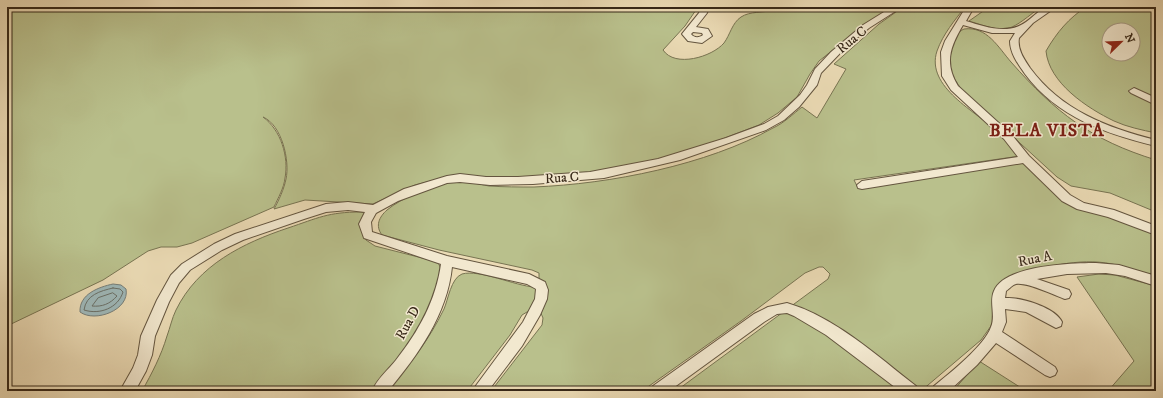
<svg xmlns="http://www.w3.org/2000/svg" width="1163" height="398" font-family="'IM FELL DW Pica',serif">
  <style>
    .green { fill: #b9c08c; stroke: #787452; fill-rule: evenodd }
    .water { fill: #9eb8b9; stroke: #757e79 }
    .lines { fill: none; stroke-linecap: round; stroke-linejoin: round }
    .shore { stroke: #6a7068; stroke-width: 1 }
    .street-casing { stroke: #64553f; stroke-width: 2 }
    .street { fill: #f2e8cf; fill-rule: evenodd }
    .labels { text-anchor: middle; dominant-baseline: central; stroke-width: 3; stroke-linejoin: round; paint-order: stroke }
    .street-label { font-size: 14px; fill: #372818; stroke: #f2e8cf }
    .district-label { font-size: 18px; font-weight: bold; letter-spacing: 1px; fill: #7a1f14; stroke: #f2e8cf }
  </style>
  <rect width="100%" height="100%" fill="#ebdbb5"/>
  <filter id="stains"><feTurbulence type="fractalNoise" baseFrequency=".005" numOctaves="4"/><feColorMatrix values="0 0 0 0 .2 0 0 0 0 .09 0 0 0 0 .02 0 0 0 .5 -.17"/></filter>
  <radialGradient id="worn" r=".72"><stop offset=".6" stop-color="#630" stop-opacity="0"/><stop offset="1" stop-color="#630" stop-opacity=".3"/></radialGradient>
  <g class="green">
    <path d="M 7,7 L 698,7 L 685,26 L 663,50 C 675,68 712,57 724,43 C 730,35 732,23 741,17 C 750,11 763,13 774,10 L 771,7 L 892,7 L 866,24 L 819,61 L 810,74 L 797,97 L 778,113 L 759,125 L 688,152 L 654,161 L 595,172 L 532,177 L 489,178 L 454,175 L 415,185 L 373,204 L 305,200 L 274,209 C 279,200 284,189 286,179 C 290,161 282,125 263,117 C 281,130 289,157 285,178 C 284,188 278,198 274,207 L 192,243 L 177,247 L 161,247 L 148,251 L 103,280 L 7,326 Z"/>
    <path d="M 903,7 L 965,7 C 955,20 943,34 937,51 C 925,87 977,112 998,132 C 1006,139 1013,148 1020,156 L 854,180 L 858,188 L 1025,161 L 1056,193 L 1156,233 L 1156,277 C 1142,273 1127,267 1112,264 C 1078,257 1044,268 1012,276 L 991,326 L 981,340 L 921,391 L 676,391 L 828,279 L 830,274 L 823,267 L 819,267 L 805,273 L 741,321 L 642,391 L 491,391 L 542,325 L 543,318 L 540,311 L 532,309 L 522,315 L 510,335 L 467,391 L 386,391 C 409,366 429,340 444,309 C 448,300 451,278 462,274 C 479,269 516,286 534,287 L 539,284 L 539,273 L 532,270 L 439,250 L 382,235 C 375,226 379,217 387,210 C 401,198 433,185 450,182 C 463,179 477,184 489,186 C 503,187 520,187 534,187 C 610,184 707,165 773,128 C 784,123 793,114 802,107 L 817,118 L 846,69 L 834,64 L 879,24 Z"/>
    <path d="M 989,7 L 1033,7 L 1038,9 C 1006,34 1007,33 969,21 Z"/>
    <path d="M 1086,7 L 1156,7 L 1156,133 C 1142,130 1127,127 1114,121 C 1087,108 1049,83 1046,51 C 1057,32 1069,18 1086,7 ZM 1109,30 L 1133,30 L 1133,54 L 1109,54 Z"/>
    <path d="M 964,29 C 987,26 998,47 1011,62 C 1056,113 1091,140 1156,160 L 1156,212 L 1110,193 L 1071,186 L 1057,177 L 962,90 C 957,83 952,76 949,68 C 946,57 952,34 964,29 Z"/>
    <path d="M 361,212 L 365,213 L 360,225 L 366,240 L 375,246 L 438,262 L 442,272 L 441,279 L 416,336 L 386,375 L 369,391 L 142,391 C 152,373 161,356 167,336 C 170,328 172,318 176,310 C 198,265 243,243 288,228 C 318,218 328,212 361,212 Z"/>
    <polygon points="1099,274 1115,275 1156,286 1156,391 1108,391 1134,361 1077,277"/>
    <polygon points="979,361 1026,391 953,391"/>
  </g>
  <path class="water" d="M 113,284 L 121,285 L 126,289 C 130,310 95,323 80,312 C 79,294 99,287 113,284 Z"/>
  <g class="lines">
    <g class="shore">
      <path d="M 113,288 L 120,289 L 123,292 C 118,308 100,315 84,310 C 86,295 100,291 113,288 Z"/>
      <path d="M 113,293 L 117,296 C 110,304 102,307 92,306 L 98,298 Z"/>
    </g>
    <g class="street-casing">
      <g id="street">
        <path d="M 701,7 L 709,7 L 707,13 L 696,27 L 708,29 L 712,36 L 702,43 L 688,41 L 682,34 L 699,13 ZM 693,32 L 702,33 L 703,35 C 699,38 694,38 691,34 Z"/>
        <path d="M 892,7 L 902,7 L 869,28 L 847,46 L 821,73 L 817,85 L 799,107 L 784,120 L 766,130 L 680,160 L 604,178 L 533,184 L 490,185 L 460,182 L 447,183 L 398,201 L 376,213 L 371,222 L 372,232 L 447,256 L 529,274 L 545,282 L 548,290 L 547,299 L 540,315 L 522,346 L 488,391 L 472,391 L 523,322 L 535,299 L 536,289 L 527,284 L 452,267 C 447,315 418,355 388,391 L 372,391 C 377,379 388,370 396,360 C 419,331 436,300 441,264 L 364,238 L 359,224 L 365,212 L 348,210 L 326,212 L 304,219 L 243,240 L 222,250 L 190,270 L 179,283 L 169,302 L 155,336 L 152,355 L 146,371 L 135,391 L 120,391 L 133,368 L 138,355 L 141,336 L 157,300 L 171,275 L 182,264 L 214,244 L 235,234 L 326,204 L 348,202 L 373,205 L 404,189 L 447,176 L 460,174 L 486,177 L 518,177 L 590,172 L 658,159 L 726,138 L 764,124 L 778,116 L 800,95 L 807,85 L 815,69 L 831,52 L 863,25 Z"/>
        <path d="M 966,7 L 974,7 L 966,21 C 983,26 1004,34 1021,25 C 1035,18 1037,7 1056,7 L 1033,23 L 1019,38 C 1017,49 1024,59 1030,68 C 1061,110 1107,128 1156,140 L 1156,146 C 1106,134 1057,117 1025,74 C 1018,64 1010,53 1010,41 L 1015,33 L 992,33 L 963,25 C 950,47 944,63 958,86 L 1012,135 L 1029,156 L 1070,195 L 1084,203 L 1114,210 L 1156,226 L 1156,235 L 1108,217 L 1077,209 L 1062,201 L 1023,163 L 862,189 L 858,188 L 857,185 L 862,181 L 1018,157 L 1004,139 L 951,90 L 942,76 L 941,52 L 945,41 Z"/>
        <polygon points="1134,88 1156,98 1156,105 1131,93 1129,91"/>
        <path d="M 1096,263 L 1119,265 L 1156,276 L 1156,286 L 1125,276 L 1106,273 L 1067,274 L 1037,279 L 1069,290 L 1071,294 L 1069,298 L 1065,299 C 1054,295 1027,282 1016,284 C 1012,285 1009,289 1006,291 L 1005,298 C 1020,297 1055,307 1062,322 L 1061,326 L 1056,328 L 1026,312 L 1005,309 L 1006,322 L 1002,332 L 1055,367 L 1057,371 L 1055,375 L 1050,377 L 1045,375 L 996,343 L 977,365 L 949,391 L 932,391 L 934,386 C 950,373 984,346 991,327 C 996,315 989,302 994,291 C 1004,265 1073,263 1096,263 Z"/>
        <path d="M 787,303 C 835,317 877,356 916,386 L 918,391 L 900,391 L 826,335 L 794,316 L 787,313 L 777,314 L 764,322 L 669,391 L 651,391 L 653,386 L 754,314 L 768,307 Z"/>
      </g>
    </g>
    <use href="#street" class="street"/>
  </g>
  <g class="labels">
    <g class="street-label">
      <text transform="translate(852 40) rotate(-39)">Rua C</text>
      <text transform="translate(562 178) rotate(-4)">Rua C</text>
      <text transform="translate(1035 259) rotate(-11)">Rua A</text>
      <text transform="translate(408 323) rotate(-61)">Rua D</text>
    </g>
    <g class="district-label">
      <text x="1047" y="131">BELA VISTA</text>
    </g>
  </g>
  <rect width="1163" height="398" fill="none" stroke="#ebdbb5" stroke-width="24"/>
  <rect x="8" y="8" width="1147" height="382" fill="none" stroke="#372818" stroke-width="2"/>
  <rect x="12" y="12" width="1139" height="374" fill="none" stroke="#372818"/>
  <g transform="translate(1121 42) rotate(67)"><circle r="19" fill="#f2e8cf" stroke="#a79b86"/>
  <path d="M0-3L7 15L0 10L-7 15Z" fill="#8f2418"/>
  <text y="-6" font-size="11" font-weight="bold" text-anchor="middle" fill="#372818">N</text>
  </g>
  <rect width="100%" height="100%" filter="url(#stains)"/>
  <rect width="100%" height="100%" fill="url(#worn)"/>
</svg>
